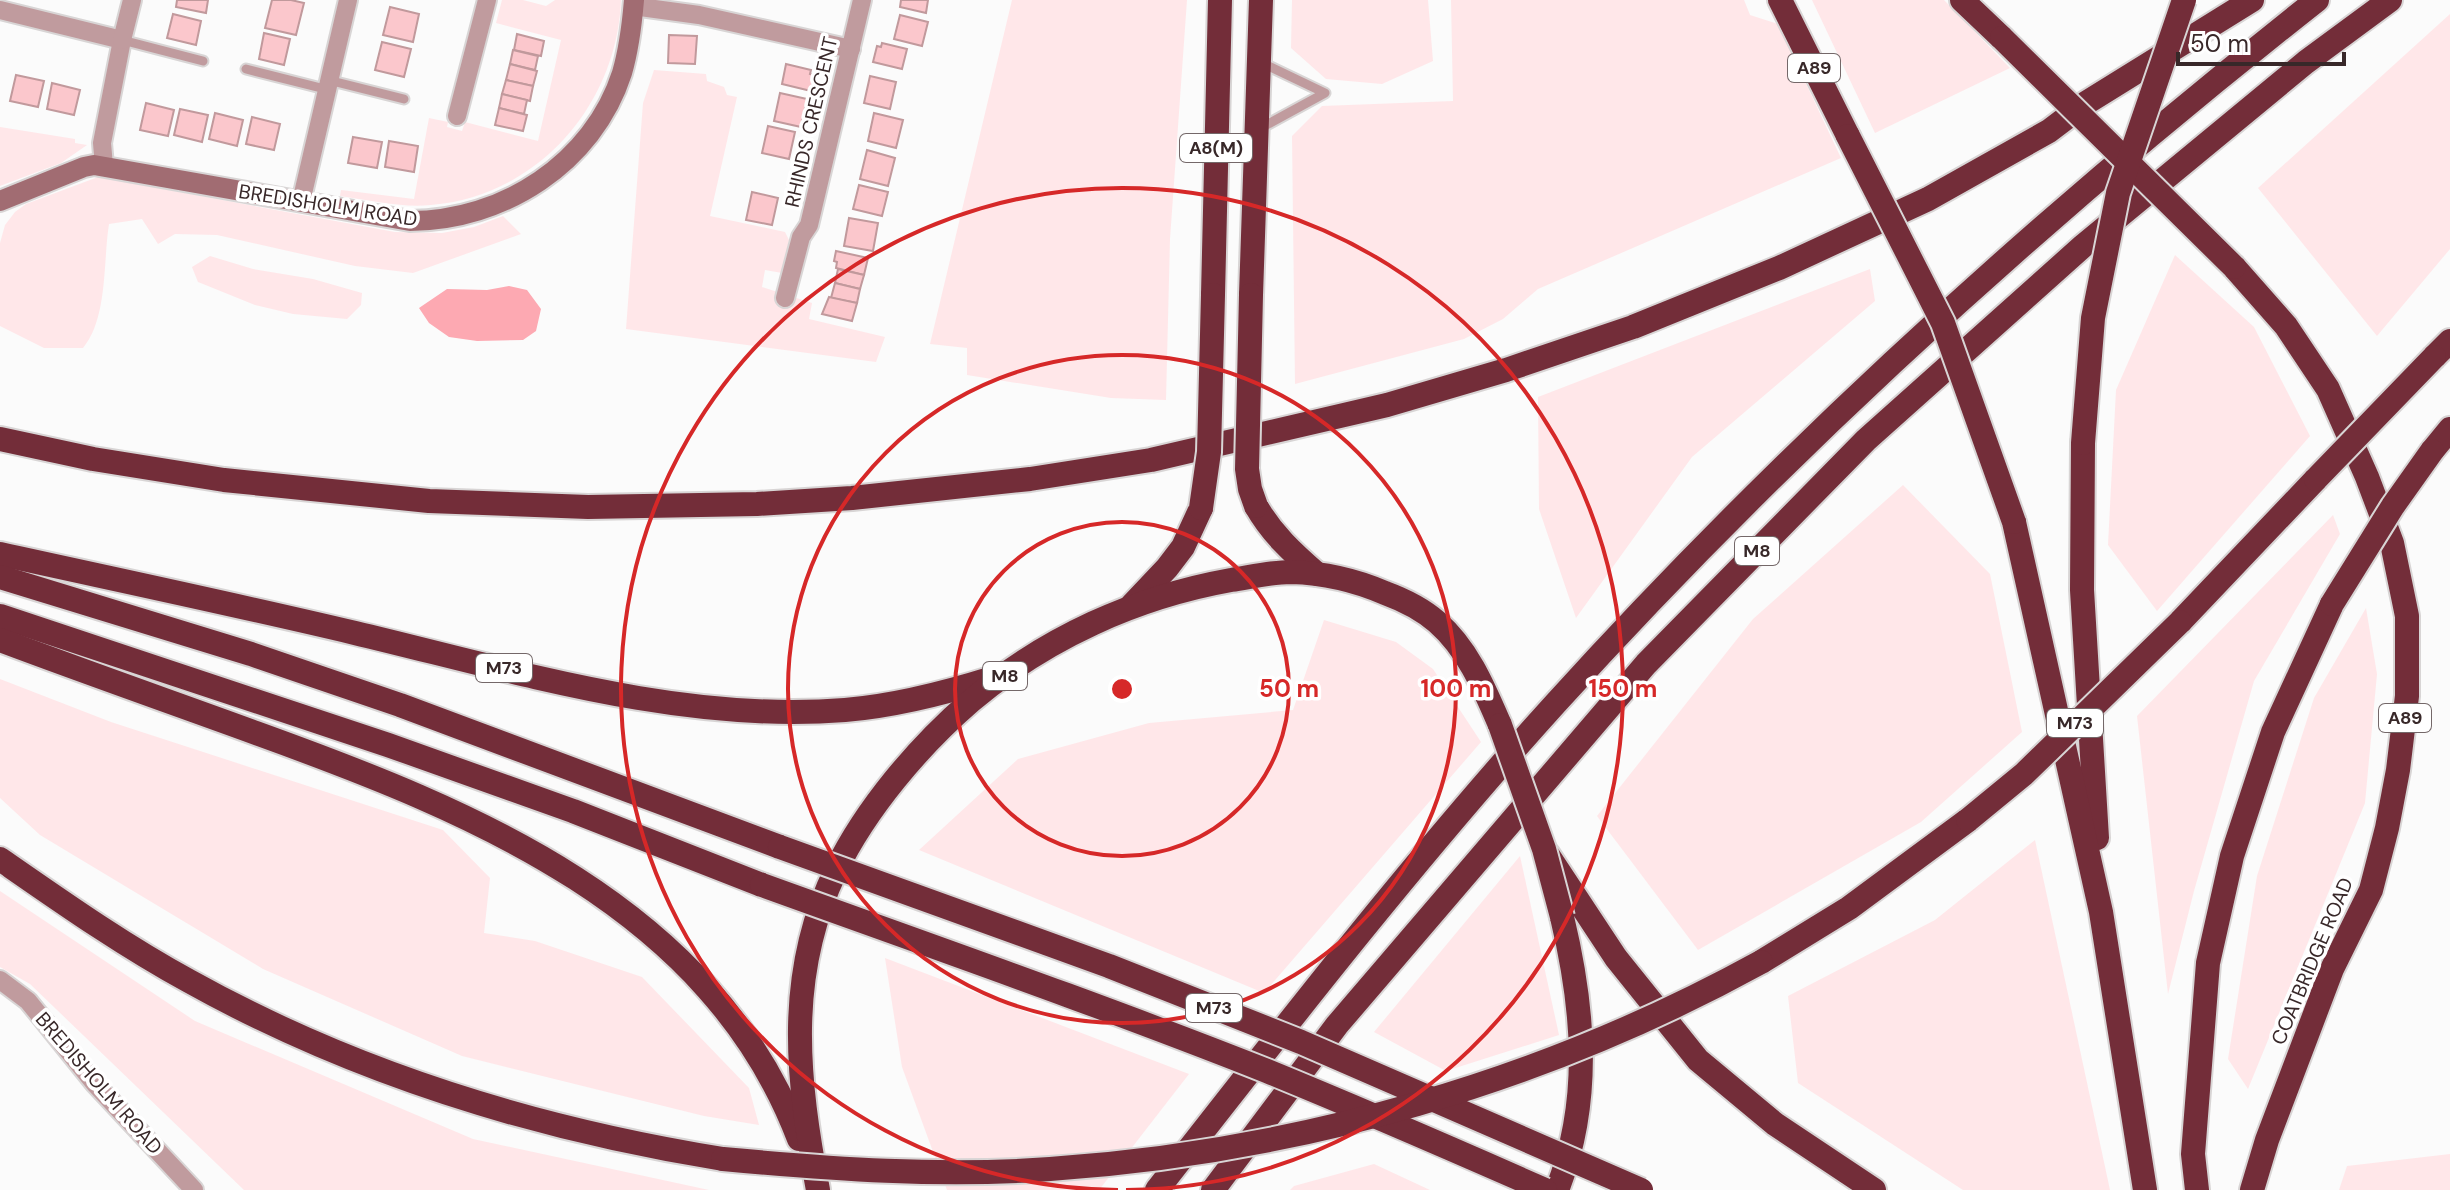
<svg xmlns="http://www.w3.org/2000/svg" width="2450" height="1190" font-family="'DM Sans',sans-serif">
  <style>
    .green { fill: #ffe7e9 }
    .water { fill: #fda9b2 }
    .building { fill: #fbc7cc; stroke: #c1999c; stroke-width: 2 }
    .lines { fill: none; stroke-linecap: round; stroke-linejoin: round }
    .lane-casing { stroke: #d8d5d5; stroke-width: 13 }
    .street-casing { stroke: #d8d5d5; stroke-width: 22 }
    .secondary-casing { stroke: #d8d5d5; stroke-width: 24 }
    .highway-casing { stroke: #d8d5d5; stroke-width: 28 }
    .lane { stroke: #c09b9e; stroke-width: 9 }
    .street { stroke: #c09b9e; stroke-width: 18 }
    .secondary { stroke: #a16c72; stroke-width: 20 }
    .highway { stroke: #732d39; stroke-width: 24 }
    .highway-bridge-casing { stroke: #d8d5d5; stroke-width: 28; stroke-linecap: butt }
    .highway-bridge { stroke: #732d39; stroke-width: 24 }
    .ring { fill: none; stroke: #d62828; stroke-width: 4 }
    .labels { text-anchor: middle; dominant-baseline: central; stroke-width: 7; stroke-linejoin: round; paint-order: stroke }
    .shield { fill: #fff; stroke: #746869; stroke-width: 2 }
    .shield-label { font-size: 18px; font-weight: bold; fill: #382829 }
    .street-label { font-size: 20px; fill: #382829; stroke: #fff }
    .centre { fill: #d62828; stroke: #fff; stroke-width: 4 }
    .ring-label { font-size: 24px; text-anchor: middle; font-weight: bold; fill: #d62828; stroke: #fff; stroke-width: 7; stroke-linejoin: round; paint-order: stroke }
  </style>
  <rect width="100%" height="100%" fill="#fbfbfb"/>
  <g class="green">
    <path d="M 502,0 L 523,0 L 546,6 L 555,0 L 621,0 C 617,105 538,196 431,205 C 401,208 369,200 340,196 L 341,190 L 414,199 L 429,118 L 448,122 L 447,127 L 462,131 L 465,122 L 538,141 L 561,40 L 496,23 Z"/>
    <polygon points="1012,0 1187,0 1170,239 1166,400 1111,398 967,375 967,348 930,344"/>
    <polygon points="1292,0 1428,0 1433,61 1382,84 1326,79 1291,48"/>
    <polygon points="1451,0 1744,0 1750,15 1778,24 1841,158 1538,289 1503,319 1464,339 1295,384 1292,136 1322,106 1453,101"/>
    <polygon points="1812,0 1944,0 2010,68 1875,133"/>
    <polygon points="2450,14 2450,249 2377,336 2258,188"/>
    <polygon points="654,70 706,74 707,81 724,87 727,95 737,97 710,216 785,232 789,240 782,273 765,270 762,287 812,303 809,319 885,337 876,362 626,329 643,103"/>
    <polygon points="0,127 75,139 75,143 87,145 61,163 0,186"/>
    <path d="M 98,177 L 395,232 L 442,233 L 474,227 L 503,216 L 521,234 L 413,273 L 355,266 L 217,235 L 175,234 L 158,244 L 142,219 L 109,224 C 103,261 108,318 83,348 L 44,348 L 0,326 L 0,243 L 5,225 L 15,212 L 26,204 Z"/>
    <polygon points="2175,255 2254,327 2310,436 2157,611 2108,545 2116,390"/>
    <polygon points="210,256 253,269 313,279 362,293 361,305 347,319 293,314 255,305 198,282 192,267"/>
    <polygon points="1870,269 1875,301 1692,457 1576,618 1539,509 1538,397"/>
    <polygon points="1903,485 1990,574 2022,732 1921,822 1698,950 1597,816 1753,619"/>
    <polygon points="2333,515 2340,534 2254,681 2194,891 2168,994 2137,716"/>
    <polygon points="2366,608 2377,674 2365,803 2248,1089 2228,1059 2257,876 2314,698"/>
    <polygon points="1324,620 1396,642 1433,669 1481,742 1264,993 919,850 1018,759 1149,723 1293,710"/>
    <polygon points="0,679 111,722 443,830 490,878 484,933 535,941 642,977 749,1088 759,1125 704,1116 462,1056 263,969 40,835 0,798"/>
    <polygon points="2035,840 2110,1190 1963,1190 1798,1083 1788,996 1935,920"/>
    <polygon points="1520,856 1559,1035 1446,1071 1374,1032"/>
    <polygon points="0,891 195,1021 473,1139 709,1190 244,1190 30,984 0,967"/>
    <polygon points="885,958 1189,1074 1099,1190 947,1190 902,1067"/>
    <polygon points="2450,1154 2450,1190 2339,1190 2347,1166"/>
    <polygon points="1374,1164 1430,1190 1290,1190 1294,1186"/>
  </g>
  <polygon class="water" points="509,286 527,290 541,309 536,331 523,340 477,341 449,337 429,323 419,308 447,289 487,290"/>
  <g class="building">
    <polygon points="177,0 208,0 206,13 176,7"/>
    <polygon points="272,0 291,0 304,3 296,35 265,28"/>
    <polygon points="901,0 928,0 926,13 900,7"/>
    <polygon points="390,7 419,14 413,42 383,35"/>
    <polygon points="173,14 201,21 196,45 167,38"/>
    <polygon points="900,15 928,22 922,46 894,39"/>
    <polygon points="264,33 290,39 284,65 259,59"/>
    <polygon points="517,34 544,41 541,56 514,50"/>
    <polygon points="669,35 697,36 695,64 668,63"/>
    <polygon points="382,42 411,49 404,77 375,70"/>
    <polygon points="882,43 907,49 902,69 873,62 877,46 881,47"/>
    <polygon points="513,50 538,56 535,70 510,64"/>
    <polygon points="510,64 537,71 533,86 506,80"/>
    <polygon points="786,64 811,70 810,74 815,75 811,91 782,84"/>
    <polygon points="16,75 44,81 38,107 10,101"/>
    <polygon points="870,76 896,82 890,109 864,103"/>
    <polygon points="506,80 533,86 530,101 502,94"/>
    <polygon points="52,83 80,90 74,115 47,109"/>
    <polygon points="780,93 807,99 801,127 774,121"/>
    <polygon points="502,94 527,100 524,114 499,108"/>
    <polygon points="146,103 174,110 168,136 140,130"/>
    <polygon points="499,108 527,115 523,131 495,125"/>
    <polygon points="180,109 208,115 202,142 174,135"/>
    <polygon points="215,113 243,120 237,146 209,139"/>
    <polygon points="874,113 903,120 896,148 868,141"/>
    <polygon points="252,117 280,124 274,150 246,144"/>
    <polygon points="768,126 795,132 789,159 762,153"/>
    <polygon points="353,137 382,142 377,168 348,163"/>
    <polygon points="389,141 418,146 414,172 385,167"/>
    <polygon points="867,150 895,158 888,186 860,179"/>
    <polygon points="859,185 888,192 882,216 853,209"/>
    <polygon points="752,192 778,198 772,225 746,220"/>
    <polygon points="849,218 878,223 873,251 844,246"/>
    <polygon points="836,251 868,258 864,275 836,268 837,262 834,261"/>
    <polygon points="838,269 864,275 860,289 835,283"/>
    <polygon points="835,283 860,289 857,303 831,298"/>
    <polygon points="829,297 857,303 852,321 822,314"/>
  </g>
  <g class="lines">
    <g class="lane-casing">
      <g id="lane">
        <polyline points="122,40 203,61"/>
        <polyline points="246,69 325,89"/>
        <polyline points="328,80 404,99"/>
        <polyline points="1259,129 1325,93 1262,63"/>
      </g>
    </g>
    <g class="street-casing">
      <g id="street">
        <polyline points="633,6 699,15 851,49"/>
        <polyline points="0,10 122,40 102,143 104,166"/>
        <polyline points="122,40 132,0"/>
        <polyline points="457,116 487,0"/>
        <polyline points="301,202 348,0"/>
        <polyline points="785,298 801,237 809,225 862,0"/>
        <polyline points="0,980 28,1001 95,1084 194,1190"/>
      </g>
    </g>
    <g class="secondary-casing">
      <path id="secondary" d="M 0,201 L 84,167 L 94,165 L 410,221 C 503,221 593,163 622,73 C 629,49 632,24 634,0"/>
    </g>
    <g class="highway-casing">
      <g id="highway">
        <polyline points="1780,0 1848,136"/>
        <polyline points="1962,0 2002,38"/>
        <polyline points="2234,267 2286,326 2328,389 2367,477 2392,543 2407,616 2407,696 2398,770 2387,828 2371,890 2332,969 2267,1140 2252,1190"/>
        <polyline points="1213,295 1220,0"/>
        <polyline points="1251,295 1261,0"/>
        <polyline points="2434,357 2450,341"/>
        <polyline points="0,439 93,459 224,480 429,501 588,507 757,504 852,498 1030,479 1151,460 1387,405 1506,370 1633,327 1779,268 1928,199 2049,131 2086,103 2252,0"/>
        <polyline points="2083,443 2082,590 2097,838"/>
        <polyline points="2432,451 2450,429"/>
        <path d="M 1256,506 C 1272,534 1293,553 1317,574"/>
        <polyline points="2014,522 2101,912 2145,1190"/>
        <path d="M 0,554 C 118,580 237,605 355,633 C 515,671 680,723 845,710 C 895,706 945,693 993,678"/>
        <polyline points="0,577 251,654 400,705 780,847"/>
        <polyline points="1132,605 1167,568 1183,547 1201,508"/>
        <polyline points="0,616 388,745 573,811 762,885"/>
        <polyline points="2180,622 2316,479"/>
        <path d="M 0,640 C 85,672 171,702 256,733 C 472,811 711,907 799,1139"/>
        <polyline points="1548,855 1616,958 1698,1060 1775,1124 1874,1190"/>
        <path d="M 0,859 C 62,902 123,945 189,981 C 354,1073 537,1129 723,1159"/>
        <polyline points="1761,962 1849,908 1968,820"/>
        <path d="M 818,1190 C 797,1080 785,975 836,870 C 866,808 919,746 971,701 C 1045,638 1136,597 1231,580 C 1251,577 1271,572 1291,572 C 1324,573 1355,580 1385,593 C 1404,600 1422,609 1437,622 C 1468,649 1484,688 1500,725"/>
        <path d="M 1157,1190 C 1286,1025 1414,860 1555,704 C 1788,447 2044,215 2317,0"/>
        <polyline points="1213,1190 1337,1025 1646,664 1866,440 2083,246 2306,62 2390,0"/>
        <path d="M 1557,1190 C 1592,1101 1584,1009 1562,917"/>
        <polyline points="2197,1190 2193,1154 2208,963 2232,856 2273,732 2332,604"/>
      </g>
    </g>
    <use href="#lane" class="lane"/>
    <use href="#street" class="street"/>
    <use href="#secondary" class="secondary"/>
    <use href="#highway" class="highway"/>
    <g class="highway-bridge-casing">
      <g id="highway-bridge">
        <polyline points="2002,38 2234,267"/>
        <polyline points="1848,136 1943,323 2014,522"/>
        <polyline points="1251,295 1247,469 1250,489 1256,506"/>
        <polyline points="2083,443 2093,318 2118,193 2184,0"/>
        <polyline points="2316,479 2434,357"/>
        <polyline points="1201,508 1209,452 1213,295"/>
        <polyline points="2332,604 2393,506 2432,451"/>
        <polyline points="1500,725 1544,849 1562,917"/>
        <polyline points="1968,820 2024,774 2180,622"/>
        <polyline points="780,847 1109,966 1301,1042 1641,1190"/>
        <path d="M 762,885 C 931,946 1100,1005 1267,1071 C 1360,1109 1452,1149 1545,1190"/>
        <path d="M 723,1159 C 831,1169 941,1177 1050,1169 C 1298,1152 1543,1082 1761,962"/>
      </g>
    </g>
    <use href="#highway-bridge" class="highway-bridge"/>
  </g>
  <g class="ring">
    <circle cx="1122" cy="689" r="167"/>
    <circle cx="1122" cy="689" r="334"/>
    <path d="M1118 1190A501 501 0 1 1 1126 1190"/>
  </g>
  <g class="labels">
    <g class="shield">
      <rect x="1788" y="54" width="52" height="28" rx="6"/>
      <rect x="1180" y="134" width="72" height="28" rx="6"/>
      <rect x="1735" y="537" width="44" height="28" rx="6"/>
      <rect x="476" y="654" width="56" height="28" rx="6"/>
      <rect x="983" y="662" width="44" height="28" rx="6"/>
      <rect x="2379" y="704" width="52" height="28" rx="6"/>
      <rect x="2047" y="709" width="56" height="28" rx="6"/>
      <rect x="1186" y="994" width="56" height="28" rx="6"/>
    </g>
    <g class="shield-label">
      <text x="1814" y="68">A89</text>
      <text x="1216" y="148">A8(M)</text>
      <text x="1757" y="551">M8</text>
      <text x="504" y="668">M73</text>
      <text x="1005" y="676">M8</text>
      <text x="2405" y="718">A89</text>
      <text x="2075" y="723">M73</text>
      <text x="1214" y="1008">M73</text>
    </g>
    <g class="street-label">
      <text transform="translate(811 122) rotate(-77)">RHINDS CRESCENT</text>
      <text transform="translate(328 205) rotate(9)">BREDISHOLM ROAD</text>
      <text transform="translate(2312 961) rotate(-67)">COATBRIDGE ROAD</text>
      <text transform="translate(99 1083) rotate(49)">BREDISHOLM ROAD</text>
    </g>
  </g>
  <circle cx="1122" cy="689" r="12" class="centre"/>
  <g class="ring-label">
    <text x="1289" y="697">50 m</text>
    <text x="1456" y="697">100 m</text>
    <text x="1623" y="697">150 m</text>
  </g>
  <path d="M2178 52v12h166v-12" fill="none" stroke="#382829" stroke-width="4"/>
  <text x="2190" y="52" font-size="24" fill="#382829" stroke="#ffffff" stroke-width="6" paint-order="stroke">50 m</text>
</svg>
